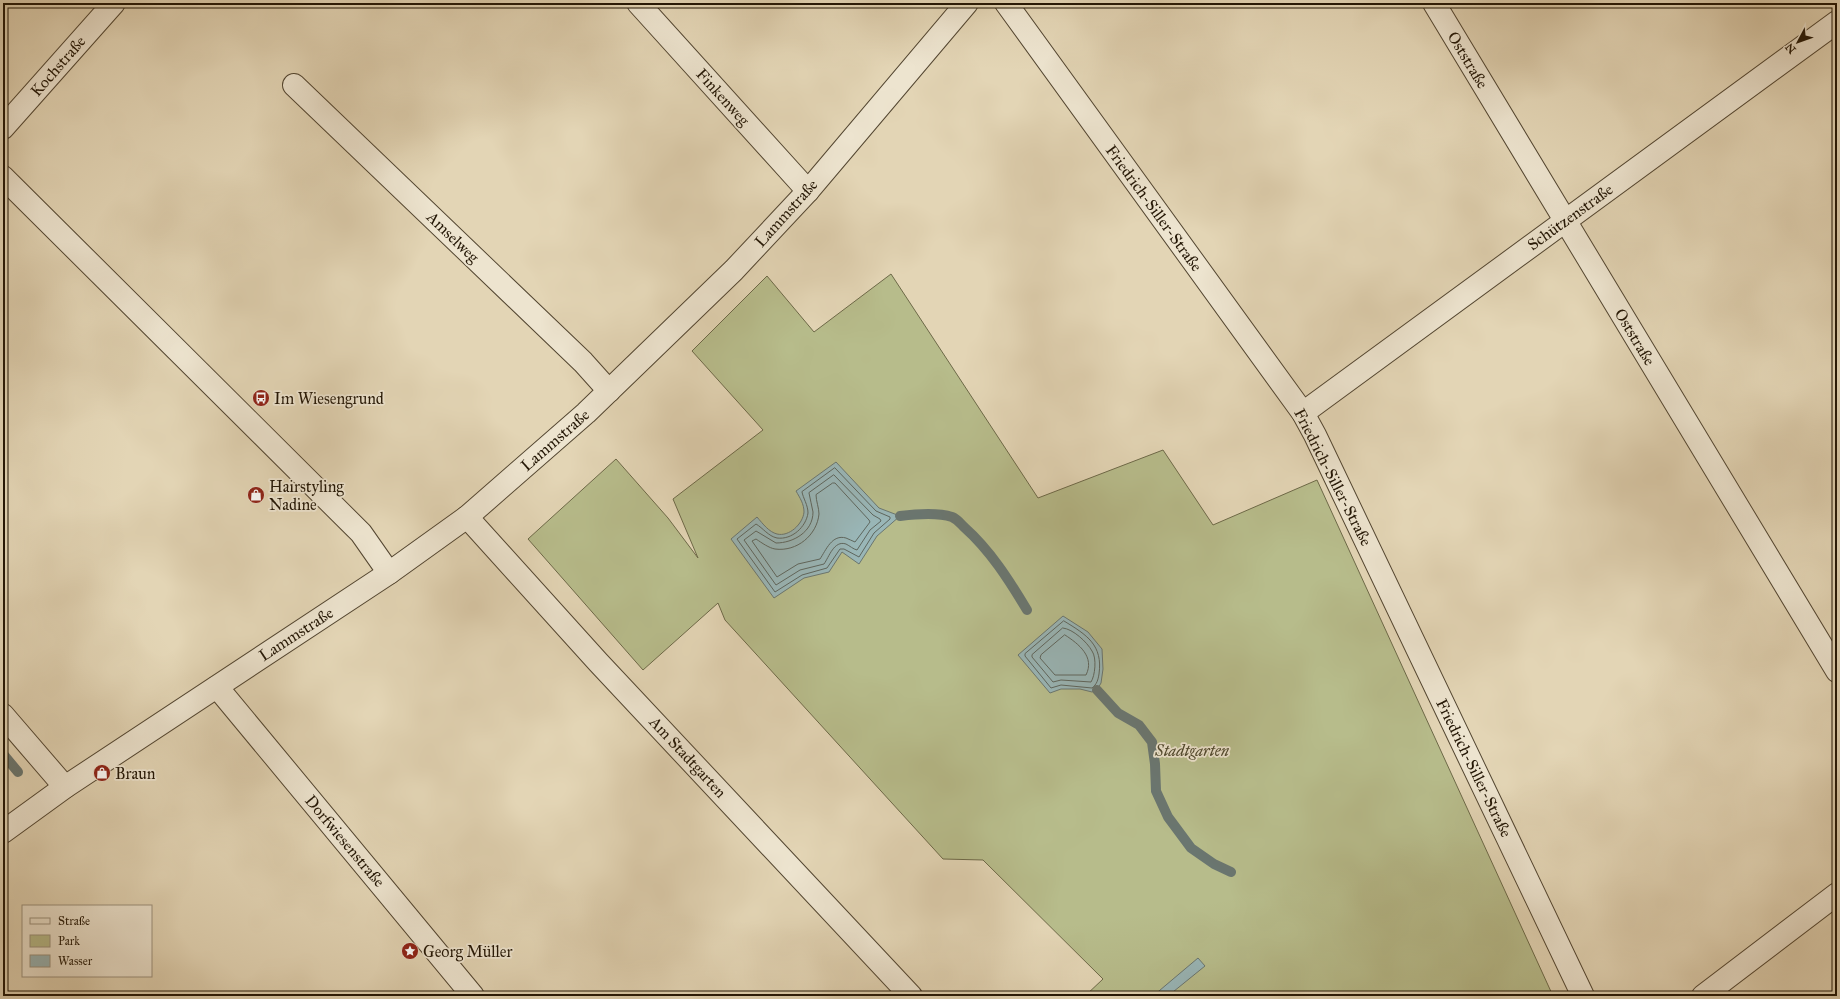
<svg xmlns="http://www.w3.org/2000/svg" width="1840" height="999" font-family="'IM FELL Great Primer',serif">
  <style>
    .green { fill: #b7bc8b; stroke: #6d6948 }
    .water { fill: #99b6b7; stroke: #6a7670 }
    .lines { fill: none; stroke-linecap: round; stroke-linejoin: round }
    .shore { stroke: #5e665e; stroke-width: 1 }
    .stream { stroke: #6a7670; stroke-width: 10 }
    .street-casing { stroke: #534631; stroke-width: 24 }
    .street { stroke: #ede4cf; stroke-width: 22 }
    .labels { text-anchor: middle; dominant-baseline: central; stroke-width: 3.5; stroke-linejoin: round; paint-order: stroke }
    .street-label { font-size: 16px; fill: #231605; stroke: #ede4cf }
    .poi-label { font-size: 16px; fill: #231605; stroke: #ede4cf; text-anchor: start }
    .park-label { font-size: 16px; font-style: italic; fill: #4f482d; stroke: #ede4cf }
  </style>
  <rect width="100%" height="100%" fill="#e3d5b5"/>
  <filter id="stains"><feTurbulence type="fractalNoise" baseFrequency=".005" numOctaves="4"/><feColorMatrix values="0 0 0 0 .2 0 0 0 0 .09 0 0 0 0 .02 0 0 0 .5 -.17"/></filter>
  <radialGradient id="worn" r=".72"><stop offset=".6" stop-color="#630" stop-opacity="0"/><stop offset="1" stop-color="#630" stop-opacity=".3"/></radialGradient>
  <polygon class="green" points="891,274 1038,498 1163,450 1213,525 1317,480 1553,996 1085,996 1103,979 983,860 943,859 725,620 718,603 643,670 528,539 616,459 668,518 698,558 673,499 763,430 692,351 767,276 814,332"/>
  <g class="water">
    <path d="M 836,462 L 879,508 L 900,516 L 877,536 L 859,564 L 842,552 L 829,572 L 804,578 L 774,598 L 731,539 L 757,517 C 763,524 769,532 777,534 C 789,537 803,524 804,512 C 804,504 800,498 796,491 Z"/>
    <polygon points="1063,616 1088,632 1102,649 1103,669 1101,683 1097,690 1092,692 1080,689 1061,689 1050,693 1018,655"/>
    <polygon points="1198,958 1205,966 1168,996 1153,996"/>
  </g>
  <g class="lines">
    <g class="shore">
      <path d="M 835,468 L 876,511 L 890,517 L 890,519 L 874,533 L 859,557 L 844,549 L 840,549 L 827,568 L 802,575 L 775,592 L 737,539 L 756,524 C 763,528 768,536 777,538 C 792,540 806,527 808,513 C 808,505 803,498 802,492 Z"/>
      <path d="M 834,475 L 873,515 L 880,519 L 881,521 L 870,530 L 857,550 C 853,549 850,546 846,544 C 834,540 829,557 824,564 L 800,570 L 776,585 L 744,540 L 756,531 L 776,543 C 793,543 813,532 813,512 C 812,506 810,499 809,493 Z"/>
      <path d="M 833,483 L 835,483 L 869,520 L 870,522 L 855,542 C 852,541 849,539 846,538 C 832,534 826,550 820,559 L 798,564 L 777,577 L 752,541 L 756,539 C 762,543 769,548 775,549 C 797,552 817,535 819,514 C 819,508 816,501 816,495 Z"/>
      <path d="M 1064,621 C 1087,635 1103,645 1099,674 C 1098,680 1097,684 1092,688 L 1061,685 L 1051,688 L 1025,656 L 1025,654 Z"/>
      <path d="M 1063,628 C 1073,629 1087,642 1092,651 C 1097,658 1095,676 1091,682 L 1061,680 L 1053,682 L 1032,657 L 1032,655 Z"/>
      <path d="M 1065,635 C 1079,644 1095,657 1086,675 L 1055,675 L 1040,658 L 1041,655 Z"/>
    </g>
    <g class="stream">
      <path d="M 900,516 C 916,514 937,512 952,517 C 957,519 961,524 964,527 C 990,550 1009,580 1027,610"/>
      <polyline points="1097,690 1118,713 1139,725 1152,742 1155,764 1156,791 1168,817 1191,848 1214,864 1231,872"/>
      <polyline points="3,754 18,772"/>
    </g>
    <g class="street-casing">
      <g id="street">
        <polyline points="638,3 808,191"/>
        <polyline points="1006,3 1303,413 1315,435 1583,996"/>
        <polyline points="1434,3 1837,671"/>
        <polyline points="294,85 583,362 609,391"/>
        <polyline points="3,128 114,3"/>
        <polyline points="3,177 361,533 389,573"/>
        <polyline points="1303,413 1837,22"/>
        <polyline points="467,517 598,662 911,996"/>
        <polyline points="217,687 473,996"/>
        <polyline points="3,715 65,787"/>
        <polyline points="3,832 65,787 389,573 467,517 586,413 734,270 808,191 967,3"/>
        <polyline points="1703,996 1837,894"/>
      </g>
    </g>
    <use href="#street" class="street"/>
  </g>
  <defs>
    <g id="bus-disc" transform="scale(0.9)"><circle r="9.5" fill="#8f2418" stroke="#ede4cf"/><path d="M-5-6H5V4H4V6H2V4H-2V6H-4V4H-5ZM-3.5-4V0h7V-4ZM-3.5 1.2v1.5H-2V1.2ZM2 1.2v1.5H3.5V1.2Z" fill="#fff"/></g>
    <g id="shop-disc" transform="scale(0.9)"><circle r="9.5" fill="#8f2418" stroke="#ede4cf"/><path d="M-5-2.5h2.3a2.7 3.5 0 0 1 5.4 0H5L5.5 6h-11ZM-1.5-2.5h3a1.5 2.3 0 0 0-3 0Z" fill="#fff"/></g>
    <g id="sight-disc" transform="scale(0.9)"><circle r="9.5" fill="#8f2418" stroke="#ede4cf"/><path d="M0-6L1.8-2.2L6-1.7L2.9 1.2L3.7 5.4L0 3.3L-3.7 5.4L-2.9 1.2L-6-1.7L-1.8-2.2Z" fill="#fff"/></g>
  </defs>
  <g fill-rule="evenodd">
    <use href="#bus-disc" x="261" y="398"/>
    <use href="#shop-disc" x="256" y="495"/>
    <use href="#shop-disc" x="102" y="773"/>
    <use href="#sight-disc" x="410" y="951"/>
  </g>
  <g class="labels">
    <g class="street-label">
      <text transform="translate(1468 60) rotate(59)">Oststraße</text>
      <text transform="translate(58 66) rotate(-49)">Kochstraße</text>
      <text transform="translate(723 97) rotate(48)">Finkenweg</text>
      <text transform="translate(1154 208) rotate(54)">Friedrich-Siller-Straße</text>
      <text transform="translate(786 213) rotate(-48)">Lammstraße</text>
      <text transform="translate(1570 217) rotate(-36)">Schützenstraße</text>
      <text transform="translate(453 237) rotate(44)">Amselweg</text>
      <text transform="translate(1635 337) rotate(59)">Oststraße</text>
      <text transform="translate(555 440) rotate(-41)">Lammstraße</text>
      <text transform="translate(1333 477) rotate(63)">Friedrich-Siller-Straße</text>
      <text transform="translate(296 634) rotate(-33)">Lammstraße</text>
      <text transform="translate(688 757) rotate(47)">Am Stadtgarten</text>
      <text transform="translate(1474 768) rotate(64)">Friedrich-Siller-Straße</text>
      <text transform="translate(345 841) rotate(50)">Dorfwiesenstraße</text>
    </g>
    <g class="poi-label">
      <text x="274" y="398">Im Wiesengrund</text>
      <text x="269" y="486">Hairstyling<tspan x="269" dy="18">Nadine</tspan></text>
      <text x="115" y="773">Braun</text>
      <text x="423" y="951">Georg Müller</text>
    </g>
    <g class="park-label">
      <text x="1192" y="750">Stadtgarten</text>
    </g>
  </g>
  <rect width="1840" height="999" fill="none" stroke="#e3d5b5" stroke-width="16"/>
  <rect x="4" y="4" width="1832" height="991" fill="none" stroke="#231605" stroke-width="2"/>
  <rect x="8" y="8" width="1824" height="983" fill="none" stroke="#231605"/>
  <rect x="22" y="905" width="130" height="72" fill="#ede4cf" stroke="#9c927e"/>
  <rect x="30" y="918" width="20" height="6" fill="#ede4cf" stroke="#9c927e"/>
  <text x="58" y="925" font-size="12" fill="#231605">Straße</text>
  <rect x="30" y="935" width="20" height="12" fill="#b7bc8b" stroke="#9c927e"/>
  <text x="58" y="945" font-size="12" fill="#231605">Park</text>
  <rect x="30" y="955" width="20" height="12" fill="#99b6b7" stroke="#9c927e"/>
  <text x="58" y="965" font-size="12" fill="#231605">Wasser</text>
  <g transform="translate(1798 42) rotate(229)" stroke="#ede4cf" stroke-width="3" paint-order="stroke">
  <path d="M0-3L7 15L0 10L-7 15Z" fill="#231605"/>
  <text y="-6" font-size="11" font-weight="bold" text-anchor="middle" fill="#231605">N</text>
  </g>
  <rect width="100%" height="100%" filter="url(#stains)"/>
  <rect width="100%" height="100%" fill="url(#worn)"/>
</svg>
